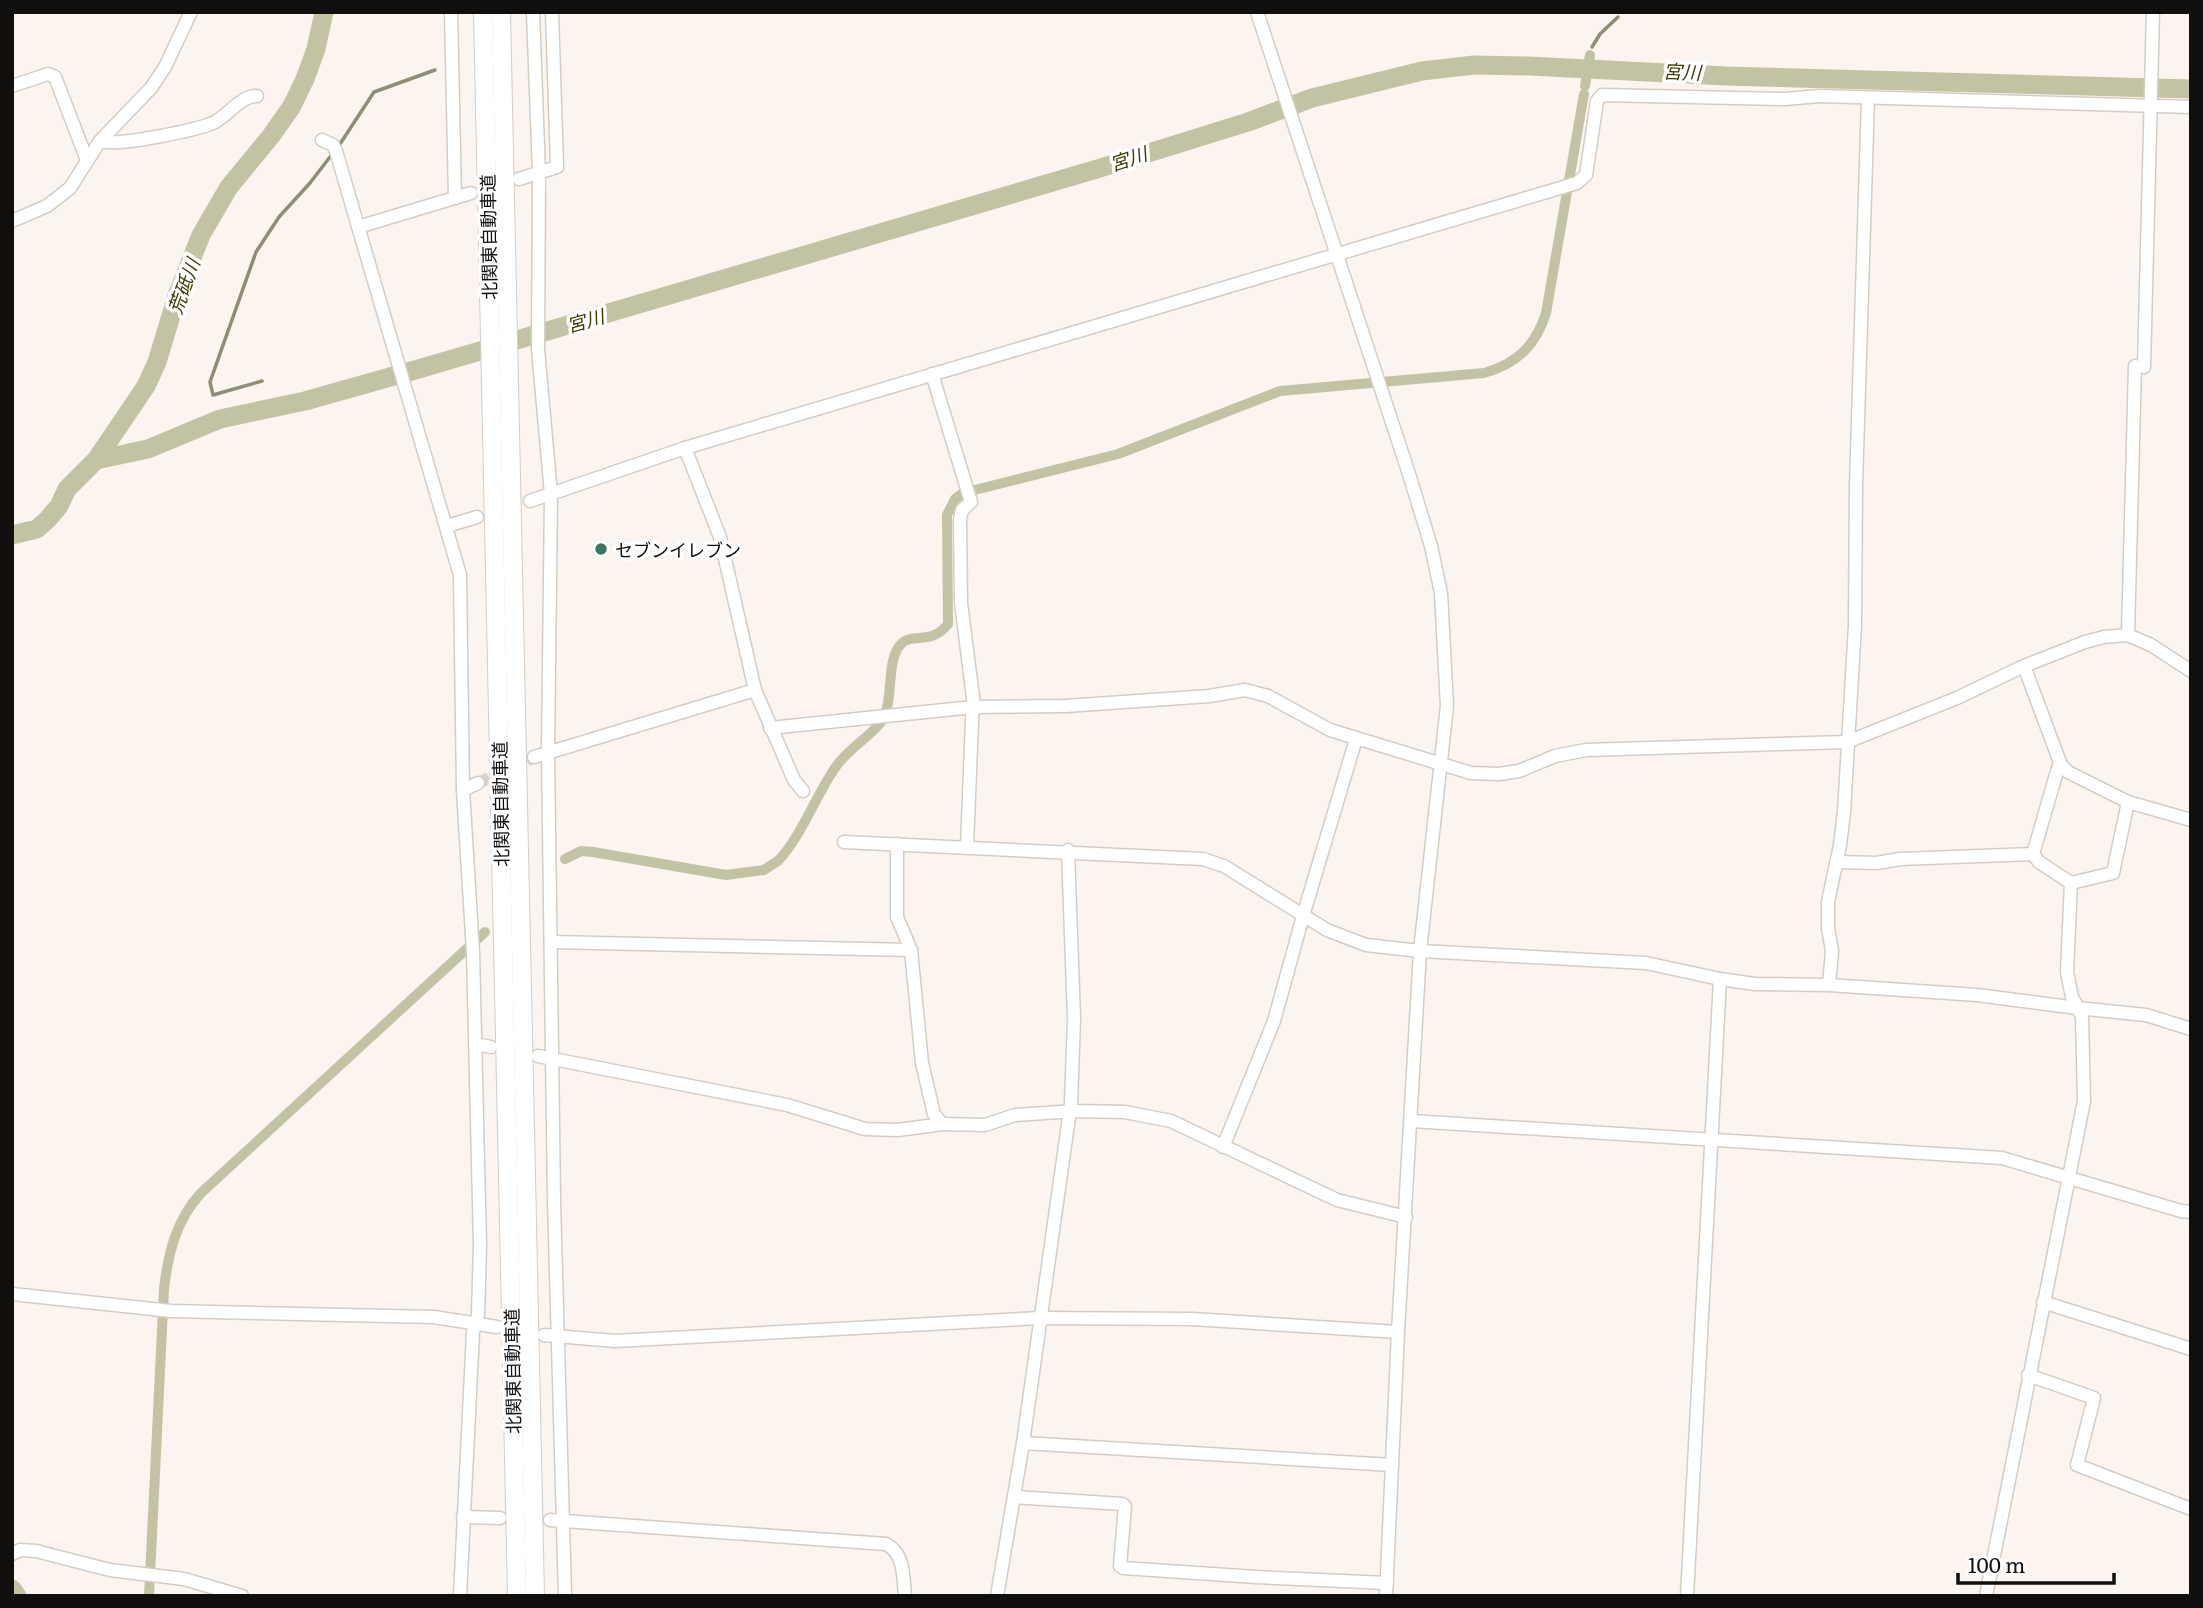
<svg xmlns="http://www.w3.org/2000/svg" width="2203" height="1608" font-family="Literata,'Noto Sans JP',serif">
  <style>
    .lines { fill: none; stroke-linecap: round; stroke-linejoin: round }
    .stream { stroke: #8e8d76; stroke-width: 3.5 }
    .canal { stroke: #c3c3a3; stroke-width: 10 }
    .river { stroke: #c3c3a3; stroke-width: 19 }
    .minor-tunnel { stroke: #d9d2cd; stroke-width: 12; stroke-dasharray: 12 6; stroke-linecap: butt }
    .minor-casing { stroke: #d4cdc6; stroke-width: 15 }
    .highway-casing { stroke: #d4cdc6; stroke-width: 20 }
    .minor { stroke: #fff; stroke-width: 12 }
    .highway { stroke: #fff; stroke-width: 18 }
    .poi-dot { fill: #397764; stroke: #fff; stroke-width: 2.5 }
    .labels { text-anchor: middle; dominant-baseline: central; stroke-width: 7; stroke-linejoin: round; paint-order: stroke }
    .street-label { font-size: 18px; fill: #110f0d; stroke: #fff }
    .poi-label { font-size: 18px; fill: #110f0d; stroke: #fff; text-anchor: start }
    .water-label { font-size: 19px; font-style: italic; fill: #3d3a00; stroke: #fff }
  </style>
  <rect width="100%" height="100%" fill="#fcf5ef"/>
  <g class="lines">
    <g class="stream">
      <polyline points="1592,47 1600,34 1618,17"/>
      <polyline points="338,147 374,92 435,70"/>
      <polyline points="262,381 213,395 210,382 256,252 279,217 310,183 333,153"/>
      <polyline points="219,414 220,419"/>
    </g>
    <g class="canal">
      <polyline points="1585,86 1590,55"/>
      <path d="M 565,859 L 581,851 L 593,852 L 726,875 L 764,870 L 779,860 C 803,833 815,797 835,768 C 848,748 869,738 881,722 C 895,703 885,660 901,644 C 913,632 931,646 948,624 L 947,515 L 955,499 L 963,493 L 1118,454 L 1280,391 L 1484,373 C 1517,364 1536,345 1546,313 L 1584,94"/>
      <path d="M 149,1596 L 164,1289 C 168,1254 176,1220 201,1193 L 485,932"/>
    </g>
    <g class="river">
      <polyline points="96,460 148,449 220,419 305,401 422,368 1097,169 1248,122 1312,98 1422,71 1474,65 1529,66 1726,76 2191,89"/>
      <polyline points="12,535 37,529 48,519 59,506 67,489 96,460 146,386 157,362 177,296 201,235 229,187 271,136 292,106 305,79 316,49 324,12"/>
      <polyline points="12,1589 17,1596"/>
    </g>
    <polyline class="minor-tunnel" points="478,783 534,757"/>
    <g class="minor-casing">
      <g id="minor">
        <polyline points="451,12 455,198"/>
        <polyline points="533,12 539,173 538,349 551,494 548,753 554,1201 565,1596"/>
        <polyline points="1257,12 1409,474 1431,546 1441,593 1447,706 1420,951 1398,1332 1386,1596"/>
        <polyline points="12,86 48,74 55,77 87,160"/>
        <polyline points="322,140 333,145 336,151 460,575 463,790 473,952 480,1245 478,1315 473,1332 460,1596"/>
        <path d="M 100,141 C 116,147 198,130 215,122 C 228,115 242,95 257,96"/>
        <polyline points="519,179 557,167 552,12"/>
        <polyline points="12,221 47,206 70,188 100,141 151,88 165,67 191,12"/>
        <polyline points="358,227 471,193"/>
        <polyline points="2144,367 2153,12"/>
        <polyline points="932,374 971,502 962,510 960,520 961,603 973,697 967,846"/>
        <polyline points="685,448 720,537 755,690 794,780 803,791"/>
        <polyline points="530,501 685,448 1577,183 1586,175 1597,101 1602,95 1785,99 1819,96 2191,107"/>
        <polyline points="447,526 477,517"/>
        <polyline points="2128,635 2135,366"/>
        <polyline points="2024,666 2061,765 2058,768 2033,854"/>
        <polyline points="770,728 973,707 1066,706 1209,696 1245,690 1268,696 1330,730 1471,773 1499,774 1519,771 1555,756 1586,750 1847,742 1957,698 2024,666 2085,642 2104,637 2128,635 2151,645 2191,671"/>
        <polyline points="534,757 755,690"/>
        <polyline points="2061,765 2068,772 2128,802 2113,873 2071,883"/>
        <polyline points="463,790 478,783"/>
        <polyline points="2128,802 2191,820"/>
        <polyline points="844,842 1203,859 1224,866 1327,930 1366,945 1420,951 1646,963 1720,979 1755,984 1829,985 1977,995 2077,1008 2146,1015 2191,1029"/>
        <polyline points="897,844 897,917 911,950 922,1063 934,1114 942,1124"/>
        <polyline points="1837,862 1877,863 1900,859 2033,854"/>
        <polyline points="552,942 911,950"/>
        <polyline points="1829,985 1832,951 1828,928 1828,902 1840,845 1844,812 1855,625 1856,485 1868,98"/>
        <polyline points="475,1044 491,1047"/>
        <polyline points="538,1056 787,1105 865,1129 898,1130 942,1124 985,1125 1015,1115 1075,1111 1125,1112 1171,1121 1337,1200 1406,1217"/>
        <polyline points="1411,1121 2002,1158 2181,1211 2191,1212"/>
        <polyline points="1223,1147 1274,1021 1303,916 1356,739"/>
        <polyline points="12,1294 171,1311 434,1317 497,1327"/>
        <polyline points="2043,1302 2191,1349"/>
        <polyline points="544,1335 615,1341 1039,1318 1192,1319 1398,1332"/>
        <polyline points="2028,1375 2094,1398 2077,1465 2191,1509"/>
        <polyline points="1023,1443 1392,1465"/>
        <polyline points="1014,1497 1122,1504 1125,1506 1120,1566 1123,1568 1256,1577 1387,1583"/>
        <polyline points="463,1517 500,1518"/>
        <path d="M 550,1520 L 886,1544 C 905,1554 903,1577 905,1596"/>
        <polyline points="12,1554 20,1550 36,1551 110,1570 184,1579 242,1596"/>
        <polyline points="997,1596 1023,1443 1071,1103 1074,1019 1068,850"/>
        <polyline points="1687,1596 1720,979"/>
        <polyline points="1986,1596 2084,1101 2082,1016 2072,997 2067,972 2071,883 2039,862 2033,854"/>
      </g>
    </g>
    <g class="highway-casing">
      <g id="highway">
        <polyline points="483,12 517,1596"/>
        <polyline points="501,12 535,1596"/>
      </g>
    </g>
    <use href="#minor" class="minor"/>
    <use href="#highway" class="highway"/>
  </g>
  <circle class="poi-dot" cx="601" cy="549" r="7"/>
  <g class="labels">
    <g class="street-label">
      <text transform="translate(488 237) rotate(-91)">北関東自動車道</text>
      <text transform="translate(500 804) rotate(-91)">北関東自動車道</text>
      <text transform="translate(512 1371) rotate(-91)">北関東自動車道</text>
    </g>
    <g class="poi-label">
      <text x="615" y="549">セブンイレブン</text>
    </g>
    <g class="water-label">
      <text transform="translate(1682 71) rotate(2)">宮川</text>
      <text transform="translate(1128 158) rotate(-18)">宮川</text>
      <text transform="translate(183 286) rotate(-70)">荒砥川</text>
      <text transform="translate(585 320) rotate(-16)">宮川</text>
    </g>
  </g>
  <rect width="2203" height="1608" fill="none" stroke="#110f0d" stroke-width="28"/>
  <path d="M1958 1573v10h156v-10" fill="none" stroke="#110f0d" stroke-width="3.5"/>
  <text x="1968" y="1573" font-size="21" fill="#110f0d" stroke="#ffffff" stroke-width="5" paint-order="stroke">100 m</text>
</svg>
